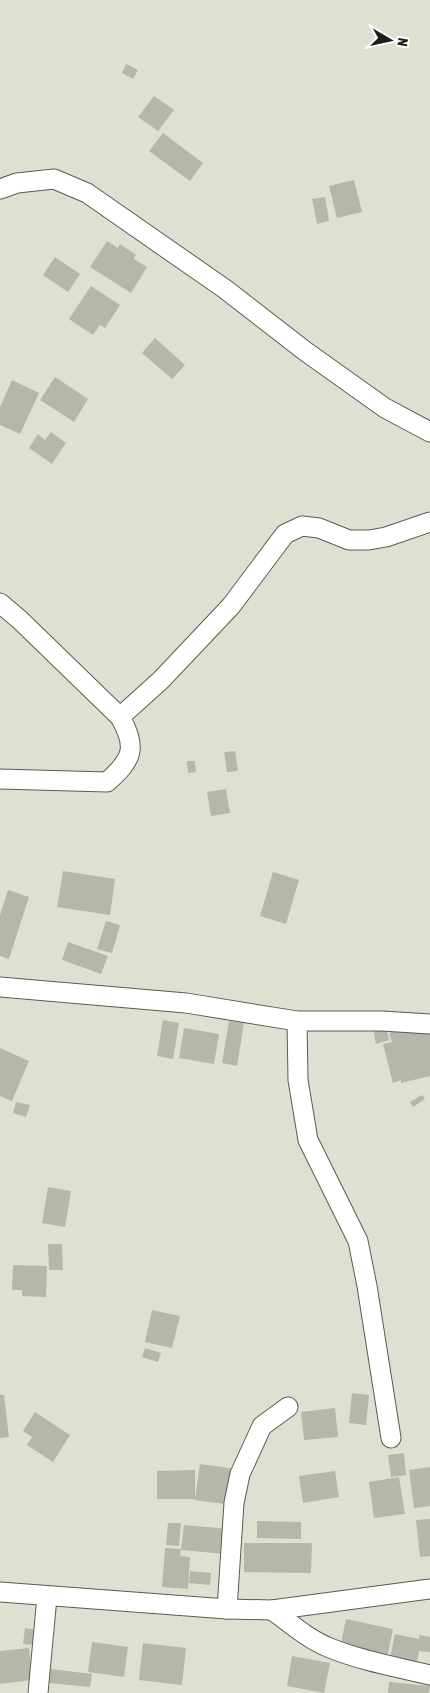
<svg xmlns="http://www.w3.org/2000/svg" width="430" height="1693" font-family="'Asap Condensed',sans-serif">
  <style>
    .building { fill: #b4b7a9 }
    .lines { fill: none; stroke-linecap: round; stroke-linejoin: round }
    .minor-casing { stroke: #5a5c50; stroke-width: 21 }
    .minor { stroke: #fff; stroke-width: 19 }
  </style>
  <rect width="100%" height="100%" fill="#dee1d2"/>
  <g class="building">
    <polygon points="126,64 138,70 133,79 122,73"/>
    <polygon points="154,96 174,110 158,131 138,117"/>
    <polygon points="163,133 203,163 190,181 149,151"/>
    <polygon points="354,180 362,212 337,218 329,186"/>
    <polygon points="325,197 329,221 317,224 312,199"/>
    <polygon points="107,241 118,248 120,244 136,255 134,259 147,267 131,293 90,267"/>
    <polygon points="55,257 80,274 68,292 43,275"/>
    <polygon points="91,286 120,305 105,328 100,325 93,335 69,319"/>
    <polygon points="155,338 185,365 172,379 142,353"/>
    <polygon points="55,377 88,399 74,422 40,400"/>
    <polygon points="12,380 39,393 20,434 0,425 0,407"/>
    <polygon points="51,432 66,443 52,464 29,448 38,434 45,440"/>
    <polygon points="235,751 238,771 227,772 224,752"/>
    <polygon points="187,761 195,761 196,772 188,773"/>
    <polygon points="226,789 230,813 211,816 207,792"/>
    <polygon points="63,871 115,879 110,915 57,907"/>
    <polygon points="273,872 299,880 286,924 260,916"/>
    <polygon points="8,890 29,897 9,959 0,956 0,915"/>
    <polygon points="106,921 120,925 112,953 97,949"/>
    <polygon points="68,942 108,956 101,974 62,960"/>
    <polygon points="163,1020 179,1023 173,1059 157,1056"/>
    <polygon points="229,1021 244,1023 237,1066 222,1063"/>
    <polygon points="385,1021 389,1040 376,1044 372,1024"/>
    <polygon points="419,1026 430,1026 430,1076 401,1083 401,1080 393,1083 383,1044 392,1042 389,1033"/>
    <polygon points="184,1028 219,1034 214,1064 179,1058"/>
    <polygon points="0,1048 29,1061 12,1101 0,1096"/>
    <polygon points="422,1095 425,1099 413,1107 410,1102"/>
    <polygon points="16,1102 30,1105 26,1117 13,1113"/>
    <polygon points="48,1187 71,1191 65,1227 42,1223"/>
    <polygon points="48,1244 62,1244 63,1270 49,1270"/>
    <polygon points="13,1265 47,1266 46,1297 22,1296 22,1290 12,1290"/>
    <polygon points="152,1310 180,1316 172,1348 145,1342"/>
    <polygon points="145,1348 161,1353 158,1362 142,1357"/>
    <polygon points="352,1393 369,1395 366,1425 349,1423"/>
    <polygon points="0,1395 4,1395 9,1437 0,1438"/>
    <polygon points="335,1408 338,1437 304,1440 301,1412"/>
    <polygon points="35,1412 70,1435 53,1462 27,1445 32,1437 23,1431"/>
    <polygon points="404,1453 406,1475 391,1477 388,1455"/>
    <polygon points="200,1464 236,1469 232,1505 195,1500 195,1499 157,1499 157,1471 195,1470 195,1499"/>
    <polygon points="430,1467 430,1506 414,1508 409,1470"/>
    <polygon points="335,1471 339,1497 303,1503 299,1476"/>
    <polygon points="399,1477 405,1514 374,1518 369,1482"/>
    <polygon points="430,1519 430,1556 420,1557 416,1520"/>
    <polygon points="257,1521 301,1522 301,1539 257,1538"/>
    <polygon points="168,1523 181,1523 179,1546 166,1545"/>
    <polygon points="184,1525 229,1529 226,1554 181,1550"/>
    <polygon points="244,1543 312,1543 311,1573 244,1572"/>
    <polygon points="165,1548 181,1549 180,1556 190,1557 188,1589 162,1587"/>
    <polygon points="190,1571 211,1573 210,1585 189,1583"/>
    <polygon points="346,1619 393,1629 386,1663 339,1653"/>
    <polygon points="25,1628 36,1630 34,1645 23,1644"/>
    <polygon points="395,1634 419,1639 419,1635 430,1637 430,1652 419,1651 415,1672 388,1666"/>
    <polygon points="92,1642 128,1647 124,1677 88,1672"/>
    <polygon points="143,1643 186,1648 182,1685 139,1680"/>
    <polygon points="29,1648 32,1680 0,1684 0,1651"/>
    <polygon points="292,1656 330,1663 324,1693 287,1686"/>
    <polygon points="51,1669 92,1674 90,1687 49,1683"/>
    <polygon points="389,1682 430,1686 429,1693 388,1693"/>
  </g>
  <g class="lines">
    <g class="minor-casing">
      <g id="minor">
        <polyline points="0,189 17,183 54,179 87,193 225,289 305,351 385,408 430,432"/>
        <path d="M 0,603 L 20,620 L 120,717 C 138,748 132,760 107,782 L 0,779"/>
        <polyline points="120,717 161,680 231,606 285,534 302,526 319,528 349,540 369,540 386,537 430,522"/>
        <polyline points="0,987 186,1003 297,1021 382,1021 430,1024"/>
        <polyline points="297,1021 298,1080 308,1140 358,1241 367,1286 391,1438"/>
        <polyline points="0,1592 227,1609 272,1610 430,1589"/>
        <polyline points="227,1609 234,1503 240,1474 262,1426 288,1407"/>
        <path d="M 272,1610 C 290,1623 309,1640 330,1648 C 362,1661 397,1667 430,1675"/>
        <polyline points="38,1693 47,1597"/>
      </g>
    </g>
    <use href="#minor" class="minor"/>
  </g>
  <g transform="translate(390 40) rotate(99)" stroke="#ffffff" stroke-width="4" paint-order="stroke">
  <path d="M0-4L9 19L0 12L-9 19Z" fill="#1d1e19"/>
  <text y="-8" font-size="14" font-weight="bold" text-anchor="middle" fill="#1d1e19">N</text>
  </g>
</svg>
